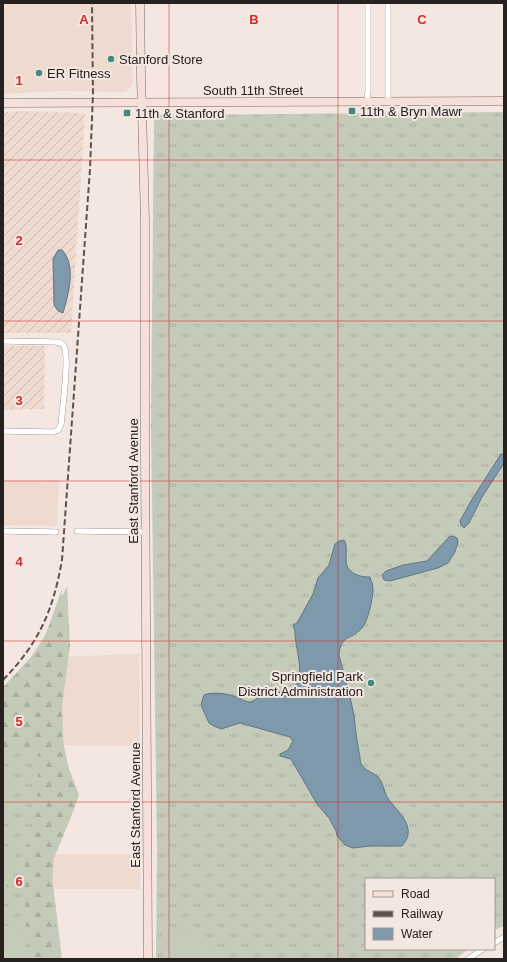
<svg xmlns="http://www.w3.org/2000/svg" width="507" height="962" font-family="Helvetica,sans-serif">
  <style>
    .built { fill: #efdad0 }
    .industrial { fill: url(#industrial-furrows) }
    .grass { fill: url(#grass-tufts) }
    .forest { fill: url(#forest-firs) }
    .pitch { fill: #c5cbb9 }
    .water { fill: #7d99ab; stroke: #637581 }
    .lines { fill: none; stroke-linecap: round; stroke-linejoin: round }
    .street-casing { stroke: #766b65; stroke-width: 6 }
    .secondary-casing { stroke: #766b65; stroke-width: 9 }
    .street { stroke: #fff; stroke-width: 5.5 }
    .secondary { stroke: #f6e1da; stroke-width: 8 }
    .rail { stroke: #5a5350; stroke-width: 2; stroke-dasharray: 6 3; stroke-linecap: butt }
    .grid { fill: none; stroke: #d62828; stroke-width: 1; stroke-opacity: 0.55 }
    .poi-dot { fill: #44897e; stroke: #f4e7e1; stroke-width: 1.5 }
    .labels { text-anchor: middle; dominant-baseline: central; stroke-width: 4; stroke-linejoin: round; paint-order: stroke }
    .poi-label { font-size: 13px; fill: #26211f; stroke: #f4e7e1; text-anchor: start }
    .street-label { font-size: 13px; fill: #26211f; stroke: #f4e7e1 }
    .grid-label { font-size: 13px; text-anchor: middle; font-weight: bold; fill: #d62828; stroke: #f4e7e1; stroke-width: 4; stroke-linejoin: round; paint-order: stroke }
  </style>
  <defs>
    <pattern id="industrial-furrows" width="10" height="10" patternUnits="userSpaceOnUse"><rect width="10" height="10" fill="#efdad0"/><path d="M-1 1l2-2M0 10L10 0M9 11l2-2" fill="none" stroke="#cdbbb2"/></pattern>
    <pattern id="grass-tufts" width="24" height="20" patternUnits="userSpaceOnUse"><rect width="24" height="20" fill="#c5cbb9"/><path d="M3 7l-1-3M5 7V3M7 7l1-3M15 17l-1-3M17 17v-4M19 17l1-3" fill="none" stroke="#a9ae9f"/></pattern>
    <pattern id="forest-firs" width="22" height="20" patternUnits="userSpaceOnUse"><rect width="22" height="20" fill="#c5cbb9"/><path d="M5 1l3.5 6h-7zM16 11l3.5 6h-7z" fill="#a9ae9f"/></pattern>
  </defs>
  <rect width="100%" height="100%" fill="#f4e7e1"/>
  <g class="built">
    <polygon points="3,3 131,3 133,80 131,87 125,92 122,92 63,91 3,94"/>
    <polygon points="59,480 57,526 3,525 3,481"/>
    <polygon points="139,654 140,746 48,745 49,657"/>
    <polygon points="50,854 140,854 140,889 54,889"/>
  </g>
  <g class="industrial">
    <polygon points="21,111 85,113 71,333 3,333 3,112"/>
    <polygon points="3,346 45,346 44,409 3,410"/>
  </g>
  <g class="grass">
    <polygon points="504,112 504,926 494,930 494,879 366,879 366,949 468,949 456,959 156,959 157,851 151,425 154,115"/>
    <polygon points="62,589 61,657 47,814 53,884 62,959 3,959 3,687 31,657 45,636"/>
  </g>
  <polygon class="forest" points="67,586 70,646 62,706 63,740 68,766 79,795 71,817 54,858 51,891 54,931 58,959 32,959 27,936 25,898 25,856 35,819 38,790 39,756 37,746 3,748 3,688 31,660 42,642"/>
  <g class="pitch">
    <path d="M 3,767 C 12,780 11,800 11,815 L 3,823 Z"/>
    <path d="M 3,848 L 16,849 C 14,866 11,878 3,892 Z"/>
    <polygon points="3,924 20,932 30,959 3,959"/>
    <path d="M 180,928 C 198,933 212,941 220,959 L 163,959 L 162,935 Z"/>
  </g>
  <g class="water">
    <path d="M 58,250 L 62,250 C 77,266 68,295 63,313 L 58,311 L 54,305 L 53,259 Z"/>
    <polygon points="501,454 504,454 504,463 482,497 469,523 464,528 461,525 460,521 471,501"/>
    <polygon points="453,536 457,538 458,542 455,552 448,563 438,568 390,581 384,580 382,575 386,571 403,565 427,561 449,537"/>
    <path d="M 344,540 C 350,550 341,565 352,572 C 357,576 363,577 370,577 C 371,581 373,585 373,589 C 373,598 368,621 362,628 C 350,641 341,634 339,655 C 344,675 350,695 354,715 C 355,727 357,740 359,752 C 360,755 360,761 361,764 C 365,771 373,772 378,777 C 383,782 384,791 387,797 C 397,812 419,827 402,846 L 371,846 L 353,848 L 345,845 L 337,836 L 336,831 L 329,818 L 317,804 L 291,759 L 280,756 L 280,754 L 288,750 L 293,741 L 290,737 L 240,723 L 221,729 L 214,726 L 209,723 L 201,705 L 204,695 C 214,691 230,694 239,698 C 244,700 245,702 251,702 C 253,701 256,699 258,698 C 267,693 278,693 288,690 C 310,684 294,647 295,631 L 293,625 L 297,623 L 313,594 L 318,578 L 329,565 L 335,544 L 339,541 Z"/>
  </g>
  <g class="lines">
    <g class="street-casing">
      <g id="street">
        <polyline points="388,3 388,102"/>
        <polyline points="367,102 368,92 368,3"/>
        <path d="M 3,341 L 56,342 C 60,343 63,343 64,346 C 70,357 62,411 61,425 L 58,430 L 53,432 L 3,431"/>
        <polyline points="3,531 56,532"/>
        <polyline points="77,531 145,532"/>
        <polyline points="494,943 504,937"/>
        <polyline points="468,959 483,949"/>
      </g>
    </g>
    <g class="secondary-casing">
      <g id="secondary">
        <polyline points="140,3 141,76 145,219 145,448 148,959"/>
        <polyline points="3,103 504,101"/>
      </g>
    </g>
    <use href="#street" class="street"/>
    <use href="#secondary" class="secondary"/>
    <path class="rail" d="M 3,680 C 39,643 53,611 62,560 L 90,169 L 93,93 L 92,3"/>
  </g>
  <path class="grid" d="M 169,3 L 169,959M 338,3 L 338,959M 3,160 L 504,160M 3,321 L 504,321M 3,481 L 504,481M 3,641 L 504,641M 3,802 L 504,802"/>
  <g class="poi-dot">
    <circle cx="111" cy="59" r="4"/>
    <circle cx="39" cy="73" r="4"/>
    <rect x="348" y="107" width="8" height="8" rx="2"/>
    <rect x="123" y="109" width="8" height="8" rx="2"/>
    <circle cx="371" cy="683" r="4"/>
  </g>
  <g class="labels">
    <g class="poi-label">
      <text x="119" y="59">Stanford Store</text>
      <text x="47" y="73">ER Fitness</text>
      <text x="360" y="111">11th &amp; Bryn Mawr</text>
      <text x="135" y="113">11th &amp; Stanford</text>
      <text x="363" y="676" text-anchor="end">Springfield Park<tspan x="363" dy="15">District Administration</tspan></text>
    </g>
    <g class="street-label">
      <text x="253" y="90">South 11th Street</text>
      <text transform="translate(133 481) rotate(-90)">East Stanford Avenue</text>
      <text transform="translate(135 805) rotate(-90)">East Stanford Avenue</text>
    </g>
  </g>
  <g class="grid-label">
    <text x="84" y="24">A</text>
    <text x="254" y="24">B</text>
    <text x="422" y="24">C</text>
    <text x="19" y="85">1</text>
    <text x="19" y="245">2</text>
    <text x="19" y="405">3</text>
    <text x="19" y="566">4</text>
    <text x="19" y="726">5</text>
    <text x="19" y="886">6</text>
  </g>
  <rect width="507" height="962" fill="none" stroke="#26211f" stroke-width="8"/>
  <rect x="365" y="878" width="130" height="72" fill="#f4e7e1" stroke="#a29893"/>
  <rect x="373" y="891" width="20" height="6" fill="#f6e1da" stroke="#a29893"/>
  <text x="401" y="898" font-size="12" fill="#26211f">Road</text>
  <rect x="373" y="911" width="20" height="6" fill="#5a5350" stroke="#a29893"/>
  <text x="401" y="918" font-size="12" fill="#26211f">Railway</text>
  <rect x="373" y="928" width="20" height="12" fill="#7d99ab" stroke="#a29893"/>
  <text x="401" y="938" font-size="12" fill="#26211f">Water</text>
</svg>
